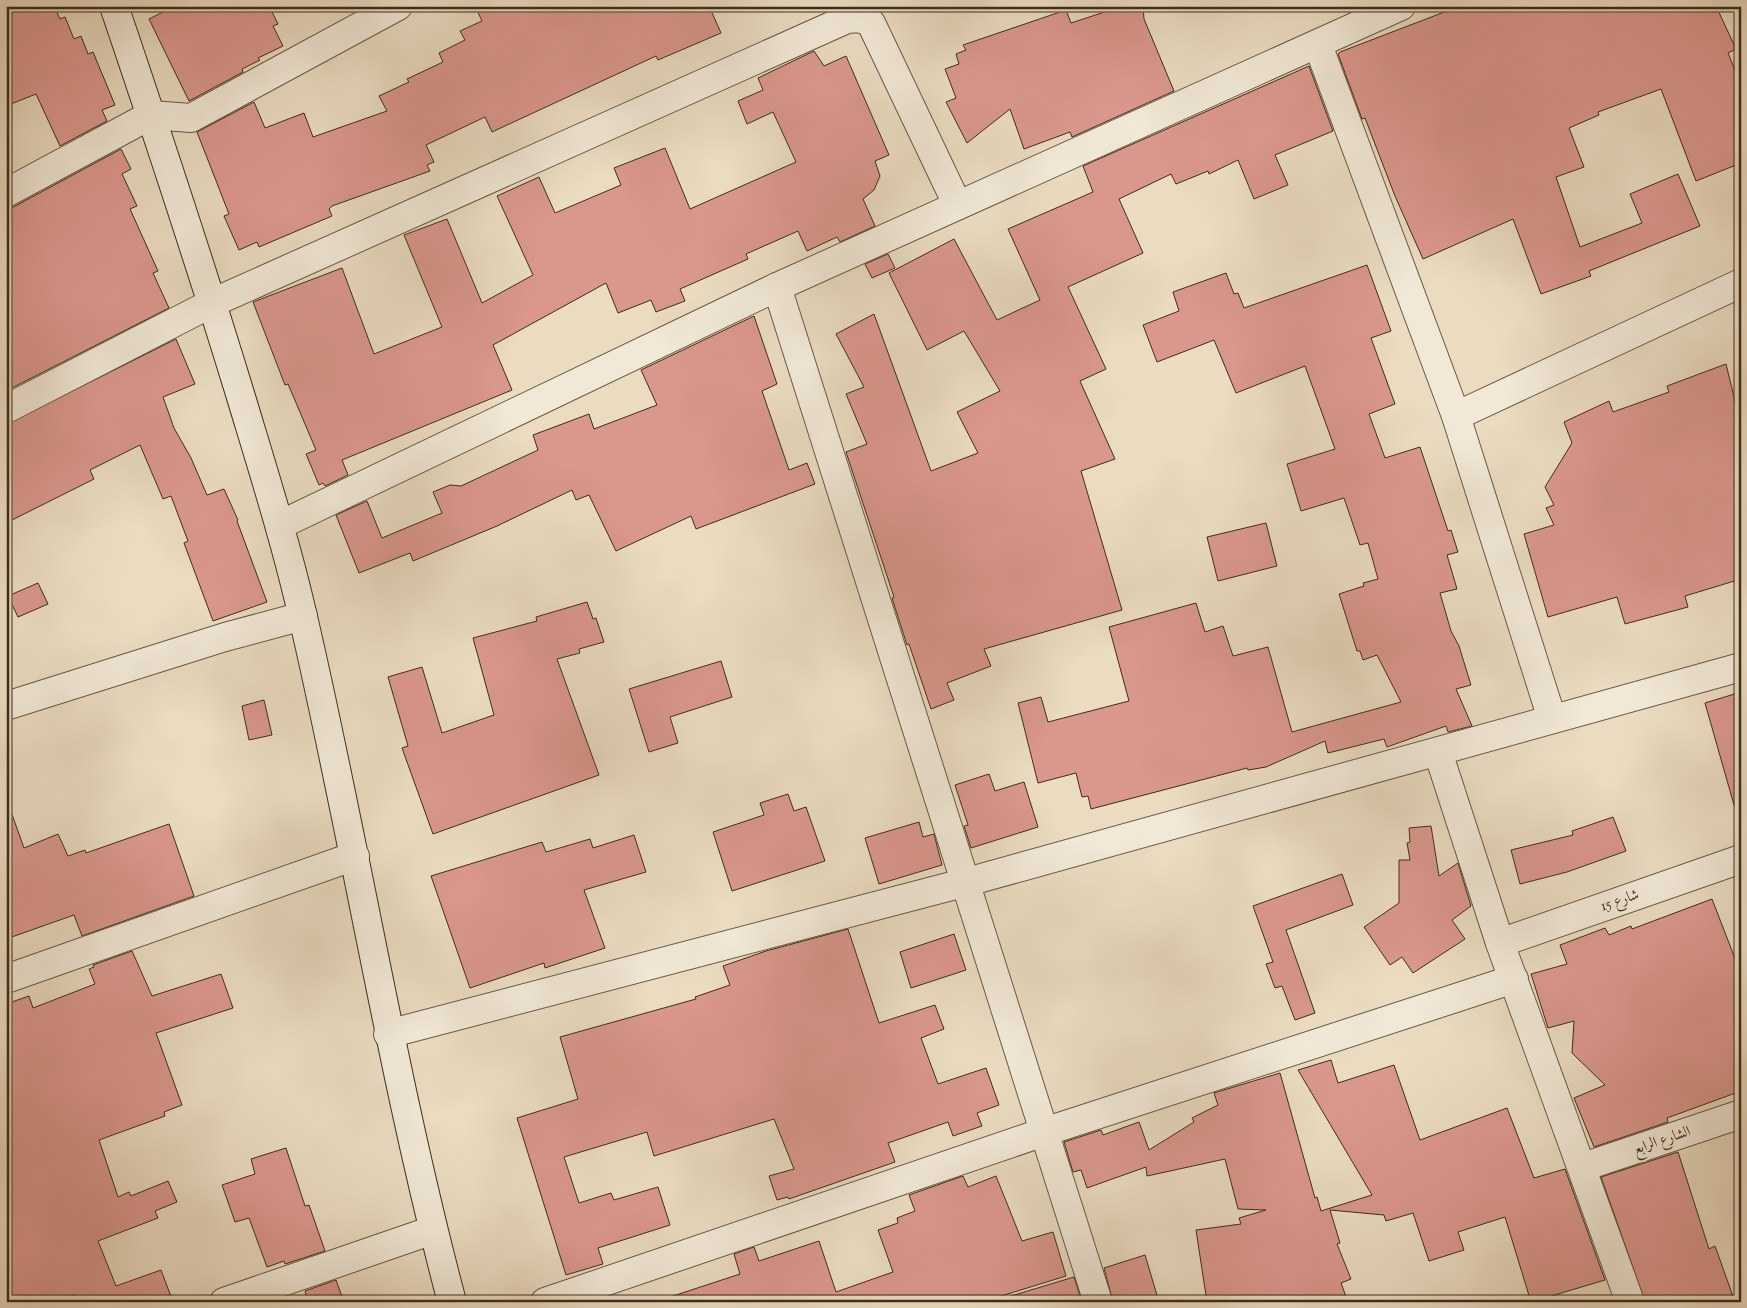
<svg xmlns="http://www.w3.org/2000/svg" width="1747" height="1308" font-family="'Sorts Mill Goudy',Amiri,serif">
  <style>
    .building { fill: #da978d; stroke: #3c2e1b }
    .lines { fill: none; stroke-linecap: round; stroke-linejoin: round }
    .street-casing { stroke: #685944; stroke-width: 30 }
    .secondary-casing { stroke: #3c2e1b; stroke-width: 30 }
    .street { stroke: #f1e8d7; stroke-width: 28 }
    .secondary { stroke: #f1e8d7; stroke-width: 28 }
    .labels { text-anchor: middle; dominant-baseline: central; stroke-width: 4; stroke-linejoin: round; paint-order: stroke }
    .street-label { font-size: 15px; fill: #3c2e1b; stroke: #f1e8d7 }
  </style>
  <rect width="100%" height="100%" fill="#eadbc1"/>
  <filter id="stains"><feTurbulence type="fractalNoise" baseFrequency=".004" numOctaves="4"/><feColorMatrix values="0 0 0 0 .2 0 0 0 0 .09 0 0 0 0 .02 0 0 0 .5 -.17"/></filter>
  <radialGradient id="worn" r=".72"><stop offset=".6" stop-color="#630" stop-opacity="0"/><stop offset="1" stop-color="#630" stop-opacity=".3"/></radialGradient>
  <g class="building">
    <polygon points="6,6 54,6 60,19 65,17 74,39 81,36 88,54 93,52 115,105 102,110 107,121 60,146 36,94 6,106"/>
    <polygon points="175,6 269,6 278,24 273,26 283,46 258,58 260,60 242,69 243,72 189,101 149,19"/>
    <polygon points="475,6 709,6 721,33 658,60 656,56 492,132 485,117 426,145 434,162 427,165 430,171 332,206 329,209 332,216 259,247 257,242 239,250 224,216 229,214 197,132 254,102 265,128 304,113 313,137 387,111 379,96 409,82 407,79 443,62 439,53 465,40 460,31 482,21"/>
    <polygon points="1123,6 1143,6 1144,19 1174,91 1072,137 1070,132 1024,149 1010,109 967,143 946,102 956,98 945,69 959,64 956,54 966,50 963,45 1066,10 1071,23"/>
    <polygon points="1460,6 1716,6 1736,49 1728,53 1741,85 1741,163 1696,181 1661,89 1598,112 1599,115 1569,128 1584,167 1556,177 1580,247 1642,223 1630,194 1678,174 1700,226 1589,271 1591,276 1541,294 1513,219 1423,259 1395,196 1365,118 1362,119 1338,54 1340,52"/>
    <polygon points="814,51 824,66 846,56 889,155 875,161 880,176 874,190 863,199 875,226 840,242 837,237 807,251 798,231 746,254 748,259 680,289 685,301 656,312 651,300 618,313 606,283 493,345 512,390 342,460 348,475 325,486 323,483 319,485 306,454 316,450 288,384 285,385 253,302 342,268 374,354 442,327 404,235 447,219 482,303 533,275 497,196 539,177 555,213 621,185 614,168 665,148 690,209 796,162 773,112 747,124 738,101 763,90 758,78"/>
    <polygon points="1309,66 1333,131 1275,155 1288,185 1254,199 1238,160 1209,174 1208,171 1176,184 1171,174 1119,199 1143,253 1068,287 1106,369 1080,381 1115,459 1081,471 1122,610 984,649 991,666 947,683 954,700 931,709 909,644 907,645 892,598 894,597 846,452 867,444 846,394 864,387 836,334 874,314 931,471 978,453 957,412 1000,391 964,331 927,350 889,273 954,239 997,320 1040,300 1008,229 1093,192 1083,166"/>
    <polygon points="121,149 131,169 122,174 137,206 130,209 158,271 153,273 169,308 6,391 6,211"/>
    <polygon points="888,254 895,268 872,278 865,264"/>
    <polygon points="1367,265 1391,331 1371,338 1395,404 1369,414 1385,458 1420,447 1448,531 1451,530 1458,552 1447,555 1457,589 1440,593 1451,631 1459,646 1471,685 1456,689 1472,726 1448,732 1446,726 1387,747 1384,739 1328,753 1325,741 1266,767 1248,770 1247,768 1091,809 1088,796 1082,797 1076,773 1038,783 1018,703 1041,697 1048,722 1129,701 1109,627 1196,603 1205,632 1223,626 1233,656 1268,647 1292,732 1401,702 1377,655 1363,660 1360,651 1357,651 1339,594 1364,586 1363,583 1378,579 1368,543 1360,545 1344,498 1301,511 1287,464 1335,449 1305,366 1236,393 1214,340 1157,362 1143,325 1179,311 1173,292 1226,273 1234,294 1238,293 1244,308"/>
    <polygon points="754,316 777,384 762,391 789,470 807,463 815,484 696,529 691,516 616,551 589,495 576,500 572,490 497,526 413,561 410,553 359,573 336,515 367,501 382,538 442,513 433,492 450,485 461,486 538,450 533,435 589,414 594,429 657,405 641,370"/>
    <polygon points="176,339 195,384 163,397 174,428 191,458 207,495 224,489 238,520 237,521 267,602 213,621 184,543 188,541 171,496 163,499 140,445 90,470 94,479 6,523 6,424"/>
    <polygon points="1726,364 1741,426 1741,579 1685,596 1688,607 1625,624 1617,597 1548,617 1524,534 1554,525 1546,508 1554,505 1545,487 1572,443 1564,422 1609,401 1613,412 1669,392 1667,386"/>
    <polygon points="1266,523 1277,566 1218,581 1207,537"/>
    <polygon points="38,583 48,604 18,617 8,596"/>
    <polygon points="587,602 593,619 596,618 604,642 579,649 580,653 557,659 599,775 433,834 402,748 408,746 388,677 422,667 442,733 494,715 473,638 537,621 536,617"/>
    <polygon points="721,661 732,697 670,717 678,743 649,752 629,689"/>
    <polygon points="1741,692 1741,804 1734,805 1705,703"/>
    <polygon points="264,700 272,735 249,740 242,706"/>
    <polygon points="989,774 995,791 1024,782 1038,827 971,848 964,826 968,825 955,785"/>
    <polygon points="788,794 794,811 806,807 825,861 732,891 713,832 764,815 760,803"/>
    <polygon points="6,806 9,806 24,848 58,834 68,856 85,850 86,853 169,824 194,896 82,936 74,915 6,939"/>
    <polygon points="1613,817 1626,851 1567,872 1520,884 1511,850 1573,835 1572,831"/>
    <polygon points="919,822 923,837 934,834 942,865 879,884 865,838"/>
    <polygon points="1431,826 1439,876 1458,863 1471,906 1452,920 1465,939 1413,973 1402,957 1390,965 1364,927 1399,903 1399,860 1410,860 1407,843 1410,842 1409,828"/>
    <polygon points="634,835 646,872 584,890 605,948 545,968 544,963 470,988 431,876 542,842 546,852 590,839 593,848"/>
    <polygon points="1342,874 1353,905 1286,930 1315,1013 1295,1020 1282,986 1275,988 1266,964 1273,962 1253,906"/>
    <polygon points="1712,899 1741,974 1741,1091 1667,1118 1668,1122 1594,1147 1574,1098 1605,1085 1572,1053 1574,1021 1548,1028 1531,974 1567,964 1560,945 1605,928 1609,935 1631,926 1632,929"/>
    <polygon points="848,929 879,1023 935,1005 944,1029 921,1038 938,1084 986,1068 999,1105 977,1113 982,1126 953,1136 948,1122 888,1143 895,1162 789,1199 788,1197 777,1200 769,1176 794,1169 774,1119 654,1156 647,1132 564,1157 579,1203 611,1193 614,1200 658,1187 670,1225 598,1248 603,1264 566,1275 517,1118 578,1099 560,1037 696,999 695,997 730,985 723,966 766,951"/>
    <polygon points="954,934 966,970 911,988 900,952"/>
    <polygon points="132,951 152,996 221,974 233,1008 156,1033 182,1105 164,1112 165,1116 99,1140 118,1197 129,1192 131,1196 168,1181 177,1202 155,1211 158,1218 98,1241 116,1286 161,1270 173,1302 77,1302 74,1295 55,1302 6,1302 6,1004 29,996 33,1008 95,984 89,969 94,967 93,965"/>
    <polygon points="1331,1060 1338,1083 1394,1065 1420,1140 1507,1108 1534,1178 1565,1169 1605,1280 1531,1302 1505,1217 1458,1232 1464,1250 1429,1261 1413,1213 1386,1221 1384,1215 1330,1210 1340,1243 1337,1244 1351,1279 1341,1283 1348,1302 1207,1302 1196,1230 1241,1224 1239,1218 1266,1210 1238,1209 1225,1159 1147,1176 1146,1167 1087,1188 1081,1170 1073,1172 1064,1142 1101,1130 1103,1135 1139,1122 1149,1150 1194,1122 1192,1118 1218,1105 1214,1093 1280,1073 1315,1198 1317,1197 1321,1211 1372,1195 1298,1070"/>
    <polygon points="286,1148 305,1206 309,1205 325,1251 285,1264 284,1261 267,1267 249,1218 235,1222 222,1185 255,1174 251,1159"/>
    <polygon points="1678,1152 1709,1249 1715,1246 1735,1302 1645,1302 1601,1177"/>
    <polygon points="963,1176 968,1187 996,1176 1022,1241 1053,1232 1066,1276 982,1302 671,1302 670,1297 740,1274 734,1254 754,1247 759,1261 819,1241 836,1292 893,1272 878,1230 898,1223 897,1218 915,1211 909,1195"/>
    <polygon points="1145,1255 1159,1302 1113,1302 1104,1268"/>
    <polygon points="1074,1277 1082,1302 1012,1302 1011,1296"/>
    <polygon points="336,1280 344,1302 308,1302 305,1291"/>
  </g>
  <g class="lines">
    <g class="street-casing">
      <g id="street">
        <polyline points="1318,45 1456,416 1552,719"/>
        <polyline points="6,193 151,115 191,118 398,6"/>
        <polyline points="777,287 1098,1302"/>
        <polyline points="6,409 212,303 847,19 860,18 871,23 957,204"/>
        <polyline points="1456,416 1741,283"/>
        <polyline points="280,525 777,287 1401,6"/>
        <polyline points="6,706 225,637 303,616"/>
        <polyline points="1438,752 1500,943 1630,1302"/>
        <polyline points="1500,943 1741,859"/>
        <polyline points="6,979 355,856"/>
        <polyline points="388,1034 967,882 1741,667"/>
        <polyline points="1583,1167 1741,1114"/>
        <polyline points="224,1302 433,1230"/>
        <polyline points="545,1302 1044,1132 1514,979"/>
      </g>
    </g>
    <g class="secondary-casing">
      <path id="secondary" d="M 114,6 C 158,136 201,266 241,397 C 263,470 286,543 303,617 C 356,845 392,1076 452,1302"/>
    </g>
    <use href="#street" class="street"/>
    <use href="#secondary" class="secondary"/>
  </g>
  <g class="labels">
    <g class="street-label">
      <text transform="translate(1620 901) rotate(-19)">شارع 15</text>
      <text transform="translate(1662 1141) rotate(-19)">الشارع الرابع</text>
    </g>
  </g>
  <rect width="1747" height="1308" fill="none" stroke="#eadbc1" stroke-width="25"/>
  <rect x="8" y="8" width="1732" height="1293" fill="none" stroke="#3c2e1b" stroke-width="2.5"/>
  <rect x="12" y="12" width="1722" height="1283" fill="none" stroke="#3c2e1b"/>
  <rect width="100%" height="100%" filter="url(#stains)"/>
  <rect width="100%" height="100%" fill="url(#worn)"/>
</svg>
